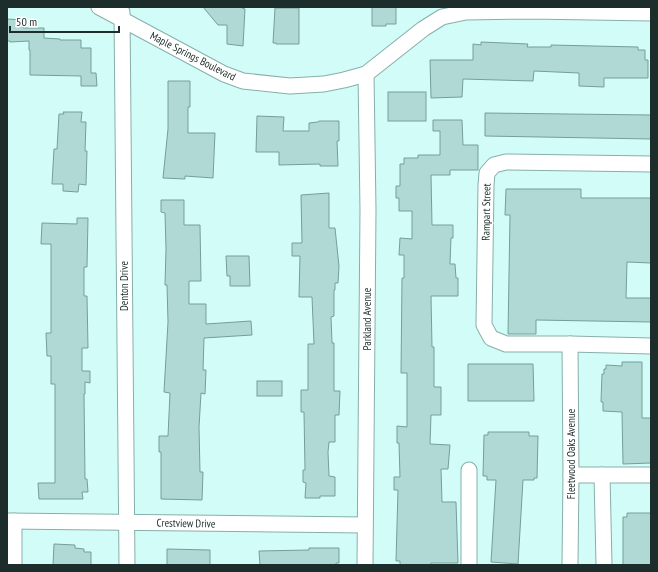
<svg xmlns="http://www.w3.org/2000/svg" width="658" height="572" font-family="'PT Sans Narrow',sans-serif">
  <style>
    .building { fill: #b0d9d5; stroke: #769e99 }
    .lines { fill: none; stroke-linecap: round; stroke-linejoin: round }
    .minor-casing { stroke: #87afaa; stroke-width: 17 }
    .minor { stroke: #fff; stroke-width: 15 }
    .labels { text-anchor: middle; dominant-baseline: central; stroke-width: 3; stroke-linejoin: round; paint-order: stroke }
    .street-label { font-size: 11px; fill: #1d2d2b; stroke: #fff }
  </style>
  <rect width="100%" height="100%" fill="#d2fcf7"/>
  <g class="building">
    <polygon points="203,7 242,7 242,8 245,9 243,46 227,44 227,25 218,25"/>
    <polygon points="372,7 396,7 396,24 386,24 386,26 372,26"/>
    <polygon points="275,8 299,8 299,44 276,44 276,43 273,43"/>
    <polygon points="7,19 23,20 23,28 44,28 44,38 60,39 60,40 81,40 81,48 91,48 91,73 96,73 97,86 81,86 81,76 30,75 30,50 29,50 29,41 10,42 10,41 7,41"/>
    <polygon points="481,42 528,44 527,47 551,47 551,45 638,47 638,50 645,50 645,60 648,60 648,78 604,78 604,87 579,86 579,73 534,71 533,81 463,79 462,97 431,98 430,60 473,60 473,44 481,45"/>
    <polygon points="168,81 190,81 190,107 188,107 188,133 215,133 213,178 185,176 185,179 163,178 168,129"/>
    <rect x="388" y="92" width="38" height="29"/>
    <polygon points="63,112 82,112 81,122 86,122 85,151 87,151 86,185 79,184 78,192 63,191 63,184 52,184 54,149 57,149 59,114 64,114"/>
    <polygon points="485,113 651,115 651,139 485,136"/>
    <polygon points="257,116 284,117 283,131 309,131 309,123 318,122 319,121 339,121 339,141 337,141 338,166 320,166 320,164 279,165 279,152 256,152"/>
    <polygon points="433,120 462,120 463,145 478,145 478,170 450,170 450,175 431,175 432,225 453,225 453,238 451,238 450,264 455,264 456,278 458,278 458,296 431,296 432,347 434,347 434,387 441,387 441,415 431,415 430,444 450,445 448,469 441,469 442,502 456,502 458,563 431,563 431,565 400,565 400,561 396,561 398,490 394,490 394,477 400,477 399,443 397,443 397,426 407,427 407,373 401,373 402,278 404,278 404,255 399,255 400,238 412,239 412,211 399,211 399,198 396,198 396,186 400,186 400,164 404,164 404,158 418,158 418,155 440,155 440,131 433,131"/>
    <polygon points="506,189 581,189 581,198 651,198 651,263 627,262 626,298 651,298 651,322 536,320 536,334 508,334 510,215 505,215"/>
    <polygon points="329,193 329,228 335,228 339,266 338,283 335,283 335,290 334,290 334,316 331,317 332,343 334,343 334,391 340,391 339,415 335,415 335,442 329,442 328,452 329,476 335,477 335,496 320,496 320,498 305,498 306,483 303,482 303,470 305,470 304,412 301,412 301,390 308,390 308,344 314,344 312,297 299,297 300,256 292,256 292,243 302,243 301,195"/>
    <polygon points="161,200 184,200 184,225 200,225 201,281 189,281 189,304 206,304 206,324 251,321 252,335 204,338 203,370 206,370 205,394 201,393 199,427 200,472 203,472 202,500 161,499 161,452 159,452 159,436 168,436 170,393 164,392 168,322 167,285 165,285 166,249 165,213 161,212"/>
    <polygon points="77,218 88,218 87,267 84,267 84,296 87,296 88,348 82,348 82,371 90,371 90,383 85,382 85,394 84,394 85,479 87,479 88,492 82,492 83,499 39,499 38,483 55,483 55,384 51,384 51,356 47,356 46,333 51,333 51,244 41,244 42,223 77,224"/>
    <polygon points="226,256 249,256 250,286 230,286 230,276 227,276"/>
    <polygon points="622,362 642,362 642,418 651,418 651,463 623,464 622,412 603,411 603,402 601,402 602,374 604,374 604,369 606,369 606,365 622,366"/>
    <polygon points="468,364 533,364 534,401 468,401"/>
    <rect x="257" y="381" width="25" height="15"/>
    <polygon points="488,432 529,432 529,436 538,436 537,478 534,478 534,480 523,480 518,564 491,562 496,480 487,480 487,476 483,476 484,435 488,435"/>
    <polygon points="627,513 651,513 651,565 623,565 623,517 627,517"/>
    <polygon points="54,544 75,545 75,548 84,549 84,552 91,552 91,565 53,565"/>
    <polygon points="309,548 339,548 339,563 336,563 336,565 260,565 259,551 309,550"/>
    <polygon points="167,549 210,550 210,565 169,565 167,564"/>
  </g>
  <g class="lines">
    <g class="minor-casing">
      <g id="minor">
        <polyline points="99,7 224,74 243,81 290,86 324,84 344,80 366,74 423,29 442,17 466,12 531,11 651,13"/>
        <polyline points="122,12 127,565"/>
        <polyline points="651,164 506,162 494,165 487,173 486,185 484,325 491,338 506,344 570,344 651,346"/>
        <polyline points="571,475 651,475"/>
        <polyline points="602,475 604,565"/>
        <polyline points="7,521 365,525"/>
        <polyline points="14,521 14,565"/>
        <polyline points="365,565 368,210 366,74"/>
        <polyline points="469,565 469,470"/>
        <polyline points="570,565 571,475 570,344"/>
      </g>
    </g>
    <use href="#minor" class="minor"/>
  </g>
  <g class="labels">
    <g class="street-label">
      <text transform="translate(193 56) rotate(27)">Maple Springs Boulevard</text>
      <text transform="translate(486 212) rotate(-89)">Rampart Street</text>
      <text transform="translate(124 286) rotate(-90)">Denton Drive</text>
      <text transform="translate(367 319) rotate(-90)">Parkland Avenue</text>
      <text transform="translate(571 454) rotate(-90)">Fleetwood Oaks Avenue</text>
      <text transform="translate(186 523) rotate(1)">Crestview Drive</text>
    </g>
  </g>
  <rect width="658" height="572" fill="none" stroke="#1d2d2b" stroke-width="16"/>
  <path d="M10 26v6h109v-6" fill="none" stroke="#1d2d2b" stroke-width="2"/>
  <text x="16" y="26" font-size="12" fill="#1d2d2b" stroke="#ffffff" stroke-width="3" paint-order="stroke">50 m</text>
</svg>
